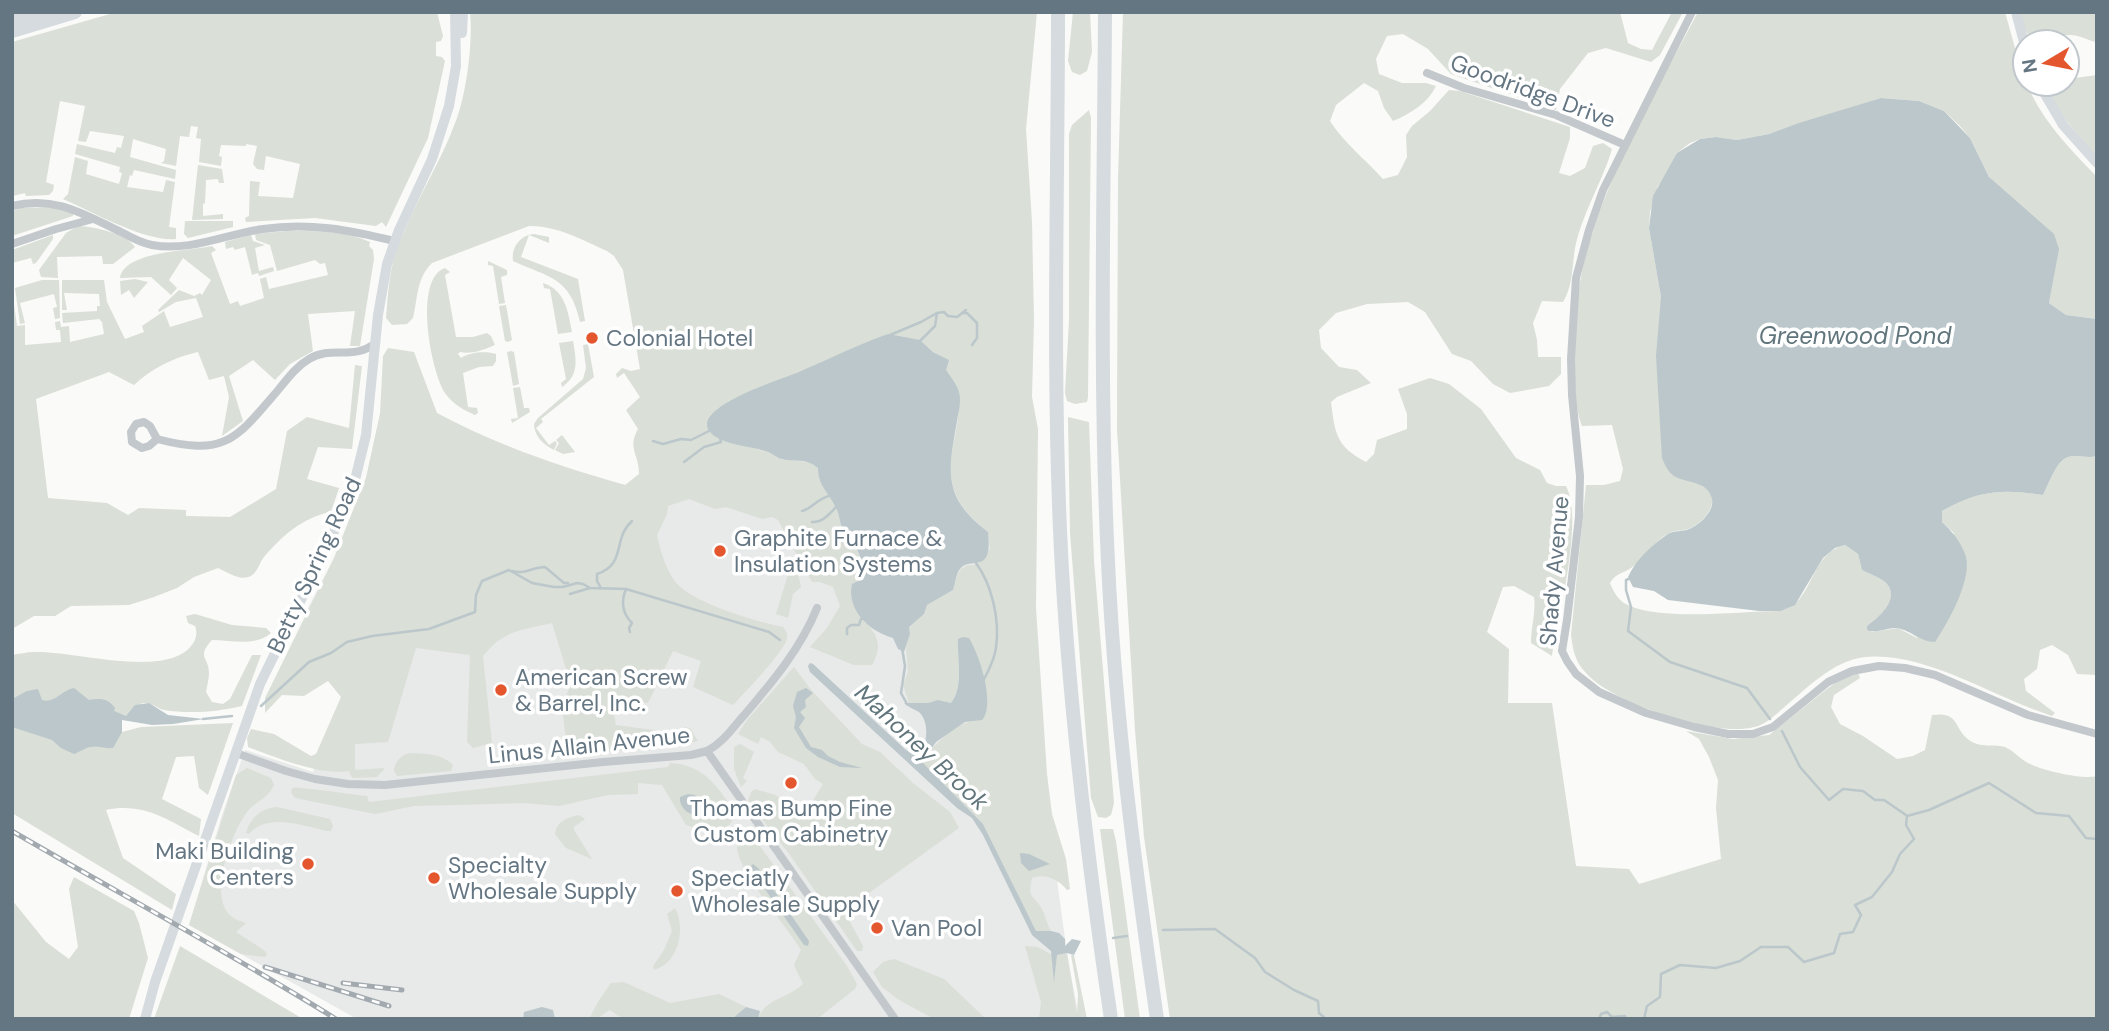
<svg xmlns="http://www.w3.org/2000/svg" width="2109" height="1031" font-family="'DM Sans',sans-serif">
  <style>
    .built { fill: #e8e9e9 }
    .green { fill: #dadfd7 }
    .water { fill: #bbc7cb }
    .lines { fill: none; stroke-linecap: round; stroke-linejoin: round }
    .stream { stroke: #bbc7cb; stroke-width: 2.5 }
    .street { stroke: #c3c8cc; stroke-width: 8 }
    .secondary { stroke: #d6dbdf; stroke-width: 10 }
    .highway { stroke: #d6dbdf; stroke-width: 14 }
    .rail-casing { stroke: #a2aab0; stroke-width: 5 }
    .rail { stroke: #fff; stroke-width: 2.5; stroke-dasharray: 8; stroke-linecap: butt }
    .poi-dot { fill: #e4572e; stroke: #fff; stroke-width: 2.5 }
    .labels { text-anchor: middle; dominant-baseline: central; stroke-width: 7; stroke-linejoin: round; paint-order: stroke }
    .street-label { font-size: 23px; fill: #657683; stroke: #fff }
    .poi-label { font-size: 23px; fill: #657683; stroke: #fff; text-anchor: start }
    .water-label { font-size: 24px; font-style: italic; fill: #60757c; stroke: #fff }
  </style>
  <rect width="100%" height="100%" fill="#fafaf8"/>
  <polygon class="built" points="682,264 1032,397 1033,705 1067,953 1079,1019 357,1019 189,925 222,815 245,750 313,772 368,625 305,614 334,558 366,478 380,414 653,493"/>
  <g class="green">
    <path d="M 117,12 L 437,12 L 443,36 L 441,41 L 436,42 L 436,56 L 442,57 L 445,61 L 428,138 L 386,227 L 382,222 L 376,226 L 315,218 L 246,222 L 245,218 L 249,216 L 250,181 L 260,182 L 258,196 L 293,198 L 300,164 L 266,156 L 264,170 L 257,169 L 253,164 L 257,146 L 246,144 L 246,146 L 221,145 L 219,156 L 222,157 L 221,166 L 199,162 L 201,139 L 196,138 L 198,127 L 191,126 L 189,137 L 180,136 L 176,166 L 161,163 L 164,161 L 166,149 L 133,139 L 130,157 L 176,170 L 175,179 L 134,170 L 132,176 L 130,175 L 127,187 L 163,192 L 166,180 L 175,182 L 169,227 L 176,228 L 176,239 C 145,242 93,212 63,199 L 68,194 L 75,157 L 88,161 L 86,174 L 119,184 L 122,173 L 119,172 L 120,167 L 75,154 L 77,144 L 115,153 L 117,147 L 121,148 L 124,136 L 90,131 L 86,142 L 78,141 L 85,106 L 60,101 L 46,182 L 54,185 L 53,191 L 49,195 L 26,196 L 25,193 L 13,196 L 12,198 L 12,42 Z"/>
    <path d="M 470,12 L 1037,12 L 1026,129 L 1032,222 L 1034,320 L 1032,397 L 1038,429 L 1036,608 L 1047,774 L 1052,814 L 1066,859 L 1070,889 L 1067,890 C 1058,879 1045,873 1032,878 C 1027,899 1033,894 1042,909 C 1045,915 1047,924 1051,931 L 1036,931 L 983,824 L 921,762 C 931,747 958,721 975,721 L 983,675 L 973,645 L 958,652 C 959,668 961,690 951,703 L 938,700 L 928,703 L 909,703 L 903,685 L 908,672 L 906,647 L 910,634 L 909,627 L 924,614 L 927,605 L 953,590 C 957,577 958,564 974,565 L 990,549 L 988,532 C 908,470 988,426 945,370 L 948,360 L 933,352 L 920,340 L 740,444 L 770,453 L 783,460 L 810,462 L 818,468 C 818,488 829,492 837,508 C 840,515 839,523 843,529 C 857,554 864,548 860,580 L 852,584 C 843,622 895,625 872,665 L 854,665 L 810,647 L 827,628 L 840,606 L 833,587 L 820,582 L 812,582 L 778,520 L 772,517 L 762,519 L 726,507 L 715,509 L 689,499 L 668,506 L 667,514 L 657,535 C 660,550 665,567 674,580 C 688,602 757,622 783,627 C 786,631 788,632 787,638 C 786,650 744,693 733,705 L 693,687 L 701,661 L 673,651 L 648,703 L 611,700 L 616,725 L 653,730 L 652,747 L 580,756 L 577,741 L 566,742 L 562,704 L 571,685 L 552,623 C 522,630 503,630 483,656 L 492,743 L 473,748 L 467,742 L 470,655 L 416,648 L 388,742 L 355,744 L 355,770 L 385,768 L 377,777 L 352,778 L 349,771 C 321,776 274,757 248,747 L 247,738 L 251,729 L 274,734 L 311,756 L 316,754 L 341,697 L 328,681 L 304,696 L 282,695 L 265,713 L 265,698 L 334,558 L 366,478 L 380,414 L 383,356 L 388,348 L 414,352 L 437,413 C 494,444 562,467 625,485 L 639,474 C 639,453 627,449 638,429 L 626,410 L 640,397 L 624,373 L 617,378 L 616,374 L 622,368 L 631,371 L 640,369 L 623,270 L 614,256 L 607,251 C 583,240 555,225 529,226 L 432,263 C 416,279 418,298 413,318 L 407,324 L 392,325 L 386,318 C 388,295 389,271 397,249 C 413,204 441,163 457,118 C 467,90 473,41 470,12 Z"/>
    <polygon points="1073,12 1090,12 1092,52 1087,71 1080,75 1072,72 1068,61"/>
    <path d="M 1123,12 L 1620,12 L 1628,43 L 1641,49 L 1652,50 L 1672,12 L 1683,12 L 1660,55 L 1651,62 L 1606,48 L 1588,53 L 1560,89 L 1556,110 L 1451,74 L 1428,49 L 1403,34 L 1387,36 L 1376,59 L 1379,74 L 1402,83 L 1426,83 L 1436,86 C 1428,103 1410,114 1393,121 L 1384,108 L 1378,91 L 1364,83 L 1336,105 L 1330,121 C 1344,143 1365,159 1383,179 L 1398,175 L 1407,157 L 1406,135 L 1412,126 L 1430,111 L 1449,90 L 1460,91 L 1570,127 L 1570,138 L 1559,173 L 1570,176 L 1585,168 L 1593,146 L 1603,143 L 1612,149 C 1602,183 1583,211 1575,248 C 1572,267 1573,286 1563,302 L 1542,301 L 1533,323 L 1537,340 L 1538,357 L 1561,357 L 1561,374 L 1549,386 L 1510,393 L 1493,384 L 1471,361 L 1452,354 L 1425,312 L 1408,302 L 1367,304 L 1336,313 L 1319,330 L 1321,348 L 1339,367 L 1357,370 L 1371,383 L 1337,397 L 1331,402 C 1335,434 1336,446 1366,462 L 1374,454 L 1377,440 L 1407,429 L 1407,414 L 1398,389 L 1430,378 L 1449,384 L 1481,409 L 1516,458 L 1540,470 L 1547,483 L 1556,486 L 1566,486 C 1584,521 1558,615 1552,656 L 1531,643 C 1531,627 1536,613 1534,597 L 1514,586 L 1503,587 L 1487,632 L 1509,649 L 1508,703 L 1552,703 L 1576,866 L 1629,869 L 1639,884 L 1721,859 L 1716,808 L 1718,780 L 1709,757 L 1699,739 L 1686,731 L 1733,739 L 1769,735 L 1828,688 L 1846,676 L 1858,673 L 1860,678 L 1834,695 L 1831,707 L 1840,724 L 1863,736 L 1897,759 L 1913,756 L 1925,750 L 1932,715 C 1960,711 1953,728 1969,740 C 1981,749 1993,743 2005,747 C 2013,750 2020,759 2028,763 C 2041,770 2083,780 2097,776 L 2097,1019 L 1170,1019 L 1144,837 L 1135,730 L 1117,429 L 1118,179 Z"/>
    <path d="M 1698,12 L 2005,12 L 2025,84 L 2027,84 C 2041,120 2070,149 2097,177 L 2097,319 L 2066,315 L 2049,303 L 2058,250 L 1989,177 L 1970,138 L 1960,126 L 1944,111 L 1919,101 L 1881,98 L 1769,134 L 1737,140 L 1716,137 L 1700,139 L 1690,143 L 1677,153 L 1668,173 L 1658,186 L 1650,212 L 1649,228 L 1661,297 L 1675,476 C 1684,479 1698,482 1705,487 C 1723,501 1703,524 1688,529 C 1683,531 1677,530 1672,532 C 1654,539 1646,558 1631,568 C 1622,574 1616,573 1610,583 C 1614,593 1619,602 1630,606 C 1666,621 1741,611 1781,611 C 1785,609 1792,607 1796,603 C 1815,583 1815,553 1845,545 L 1858,554 L 1862,570 C 1869,574 1882,578 1887,584 C 1900,600 1879,618 1867,626 L 1872,632 L 1898,628 L 1917,638 L 1954,533 L 1942,522 L 1942,511 C 1980,490 2002,489 2043,495 C 2049,484 2056,461 2068,457 C 2077,454 2087,459 2097,456 L 2097,675 L 2077,674 L 2068,655 L 2052,645 L 2040,650 L 2037,669 L 2024,679 L 2026,691 L 2055,713 L 2052,716 C 1995,698 1925,651 1865,657 C 1832,661 1806,689 1781,710 C 1773,717 1764,725 1754,727 C 1716,738 1612,703 1586,673 C 1575,662 1573,650 1571,635 L 1586,485 L 1604,485 L 1620,481 L 1623,469 L 1612,425 L 1582,426 C 1573,403 1575,376 1575,352 C 1576,329 1576,305 1580,282 C 1596,191 1655,94 1698,12 Z"/>
    <path d="M 2021,12 L 2097,12 L 2097,42 C 2088,41 2081,35 2070,35 C 2057,35 2044,37 2030,37 L 2025,30 Z"/>
    <polygon points="2097,75 2097,157 2064,118 2044,84 2067,84 2067,79"/>
    <polygon points="1089,110 1091,118 1088,397 1087,402 1075,404 1067,401 1065,393 1069,320 1069,134 1072,125"/>
    <polygon points="198,165 222,169 224,183 219,183 218,179 206,180 205,203 203,204 203,216 223,214 223,219 192,220"/>
    <polygon points="54,207 73,214 73,216 12,236 12,211 22,208"/>
    <polygon points="185,221 233,221 233,227 188,238 184,234"/>
    <path d="M 78,226 C 96,227 125,233 135,247 L 113,264 L 103,264 L 102,256 L 57,257 L 58,278 L 41,277 L 39,270 L 66,233 Z"/>
    <path d="M 286,231 C 314,231 343,230 370,242 L 369,246 L 373,250 L 374,259 L 360,346 L 350,346 L 355,311 L 308,314 L 313,351 L 290,364 L 275,380 L 253,360 L 229,376 L 243,421 L 222,436 L 229,397 L 224,376 L 209,380 L 198,352 C 174,357 151,369 134,385 L 109,372 L 36,399 L 48,498 L 107,503 L 128,515 L 139,508 L 186,510 L 186,516 L 230,517 L 276,489 L 287,431 L 307,417 L 349,428 L 355,365 L 362,366 L 352,449 L 318,447 L 307,479 L 339,488 L 331,512 C 303,517 282,536 264,557 C 259,563 257,575 248,577 C 238,580 227,572 218,568 L 194,577 L 177,588 L 154,597 L 129,605 L 71,606 L 55,616 L 34,616 L 12,629 L 12,289 L 17,326 L 25,325 L 25,345 L 61,342 L 60,330 L 56,330 L 55,322 L 60,321 L 61,327 L 69,326 L 70,342 L 104,334 L 102,322 L 99,319 L 63,323 L 62,313 L 97,311 L 97,306 L 100,306 L 99,294 L 64,293 L 67,310 L 62,310 L 62,280 L 104,280 L 107,302 L 125,339 L 144,332 L 142,326 L 164,311 L 170,327 L 203,317 L 196,298 L 176,302 L 159,312 L 158,310 L 179,290 L 194,296 L 200,293 L 202,295 L 211,280 L 183,258 L 169,280 L 177,288 L 171,295 L 151,277 L 120,278 C 124,251 189,251 212,246 L 216,250 L 211,253 L 230,304 L 238,301 L 240,306 L 264,298 L 260,279 L 266,277 L 269,289 L 328,275 L 325,263 L 320,264 L 315,260 L 277,271 L 270,245 L 256,240 L 255,234 Z"/>
    <path d="M 534,234 L 549,237 L 549,243 L 529,235 L 521,257 L 578,279 L 585,321 L 580,322 C 570,277 550,278 513,261 C 511,248 520,235 534,234 Z"/>
    <polygon points="53,235 53,239 36,263 33,264 31,258 12,263 12,250"/>
    <polygon points="251,235 253,241 265,245 255,248 259,271 273,267 274,271 259,276 258,273 252,275 245,247 235,250 233,247 226,249 225,242"/>
    <polygon points="488,261 507,270 507,275 501,277 505,303 499,304 493,266 488,265"/>
    <path d="M 445,268 L 450,272 L 445,275 L 456,337 L 473,337 L 487,333 L 491,336 L 495,345 C 486,349 471,355 460,352 L 458,354 L 461,358 C 470,352 486,351 496,354 L 496,361 L 493,366 L 479,367 L 463,373 L 468,407 L 477,408 L 478,413 L 475,415 C 463,410 453,404 445,393 C 431,371 413,279 445,268 Z"/>
    <polygon points="135,279 148,282 134,298 129,290 121,295 120,281"/>
    <polygon points="42,280 59,280 60,318 55,319 53,308 57,307 54,294 20,303 25,323 20,324 15,288"/>
    <path d="M 543,283 C 565,290 568,311 572,332 L 558,334 L 550,289 L 544,288 Z"/>
    <polygon points="506,305 512,340 508,342 505,341 499,306"/>
    <path d="M 573,341 C 576,359 580,375 562,387 L 561,383 L 566,379 L 559,343 Z"/>
    <path d="M 588,344 L 594,377 L 541,419 L 543,422 L 536,428 L 549,445 L 555,441 L 557,443 L 554,450 C 544,445 534,436 534,424 L 538,418 L 583,379 L 586,368 L 583,345 Z"/>
    <polygon points="511,351 514,352 519,384 513,386 507,352"/>
    <polygon points="520,387 524,408 529,408 530,412 512,423 511,419 518,418 513,388"/>
    <polygon points="1068,417 1089,422 1094,561 1114,803 1111,815 1106,818 1098,817 1091,798 1070,533"/>
    <polygon points="562,435 575,452 563,454 555,450 559,443 556,440"/>
    <polygon points="789,556 798,574 801,587 793,594 788,618 776,614 788,575 781,571 786,557"/>
    <path d="M 195,614 L 232,625 L 266,628 L 271,633 C 255,647 232,640 212,640 C 196,657 209,658 209,673 C 209,679 207,686 206,692 L 212,702 L 223,704 L 230,699 L 252,655 L 261,655 L 242,706 C 218,712 188,714 164,710 C 157,708 151,702 143,703 C 137,704 132,712 126,716 L 121,716 L 122,732 L 141,727 L 233,723 L 208,795 L 199,788 L 194,756 L 176,757 L 162,799 L 201,819 L 199,836 C 167,820 144,802 106,810 L 123,858 L 176,894 L 172,910 L 12,813 L 12,655 C 19,654 27,652 34,652 C 72,650 165,679 191,646 C 196,640 198,633 195,626 L 188,623 L 186,616 Z"/>
    <polygon points="794,667 812,691 862,744 880,752 913,783 950,812 959,828 844,911 863,946 862,951 857,951 790,855 748,801 751,792 755,789 775,795 789,803 793,798 809,807 823,784 815,779 804,764 778,752 769,741 761,737 758,744 738,734 747,720"/>
    <polygon points="684,727 690,728 698,741 677,745 676,735"/>
    <polygon points="740,744 754,752 743,778 747,781 741,787 734,769 734,747"/>
    <path d="M 410,753 C 426,754 441,753 453,765 L 451,771 L 397,776 L 394,770 C 395,762 401,755 410,753 Z"/>
    <path d="M 670,763 C 704,765 717,786 735,812 C 733,836 703,830 686,825 L 662,785 L 638,783 L 638,794 L 608,795 L 559,806 L 524,803 L 414,806 L 375,814 L 300,799 L 294,797 L 291,792 L 292,788 C 298,786 354,795 367,796 L 369,802 L 668,767 Z"/>
    <path d="M 247,768 L 271,778 L 274,785 C 269,798 254,802 247,812 C 232,832 207,896 231,916 C 235,920 241,921 246,923 L 236,932 L 265,951 L 267,954 L 265,957 L 241,954 L 189,925 L 236,775 Z"/>
    <path d="M 277,807 L 330,819 L 333,826 L 331,831 L 327,831 C 303,826 268,812 249,834 L 246,833 C 250,818 262,808 277,807 Z"/>
    <path d="M 579,815 L 585,819 L 574,827 L 574,830 L 592,859 L 566,848 L 555,834 C 557,821 568,817 579,815 Z"/>
    <polygon points="1100,829 1113,829 1116,841 1140,1019 1125,1019"/>
    <path d="M 748,836 L 754,838 L 847,966 L 857,984 L 855,989 L 817,1019 L 758,1019 C 764,999 789,998 803,984 L 794,965 L 801,950 C 786,925 744,879 738,853 C 736,848 738,842 740,838 Z"/>
    <polygon points="74,877 134,911 139,923 148,958 129,1019 12,1019 12,900 46,942 69,959 78,947 69,889"/>
    <path d="M 675,908 C 686,928 679,963 654,970 L 653,966 L 664,950 L 672,931 L 667,914 Z"/>
    <polygon points="180,946 303,1019 154,1019"/>
    <polygon points="1025,946 1037,947 1053,955 1054,978 1057,955 1067,953 1077,1014 1078,994 1071,955 1074,955 1087,1019 1039,1019 1041,1002"/>
    <polygon points="894,959 944,979 986,1019 934,1019 899,1000 882,987 873,972 883,962"/>
    <polygon points="624,982 670,1003 719,994 746,1007 732,1019 623,1019 610,1010 599,1017 601,1019 589,1019 598,1002 611,983"/>
  </g>
  <g class="water">
    <path d="M 1881,98 L 1919,101 L 1944,111 L 1970,138 L 1989,177 L 2054,234 L 2059,249 L 2049,303 L 2066,315 L 2097,319 L 2097,456 C 2087,459 2077,454 2068,457 C 2056,461 2049,484 2043,495 C 2002,489 1980,490 1942,511 L 1942,522 C 1952,531 1960,541 1965,554 C 1974,577 1948,623 1935,642 C 1920,642 1909,629 1896,628 C 1885,628 1877,634 1867,630 L 1867,626 C 1878,618 1900,600 1887,584 C 1882,578 1869,574 1862,570 L 1858,554 L 1845,545 L 1835,548 L 1823,558 L 1795,605 L 1781,611 L 1759,611 L 1668,600 L 1654,591 L 1633,587 L 1628,577 C 1636,559 1652,545 1668,534 C 1675,530 1682,532 1689,529 C 1700,525 1717,509 1711,496 C 1706,481 1686,483 1674,476 C 1668,472 1665,465 1662,458 L 1656,356 L 1661,297 L 1649,228 L 1653,196 L 1677,153 L 1700,139 L 1716,137 L 1737,140 L 1769,134 L 1799,123 Z"/>
    <path d="M 888,334 L 920,340 L 933,352 L 949,360 L 946,370 C 950,376 955,382 958,389 C 962,400 959,409 957,421 C 948,472 942,497 988,532 C 993,577 970,555 960,569 C 956,574 955,584 953,590 L 927,605 L 924,614 L 909,627 L 910,634 L 904,652 L 898,649 L 893,638 C 870,632 846,610 852,584 L 860,580 C 864,548 857,554 843,529 C 839,523 840,514 836,508 C 829,492 818,487 818,468 C 805,457 796,463 782,459 C 777,458 773,454 768,452 C 752,446 731,446 716,437 C 675,411 786,378 799,372 C 829,359 857,345 888,334 Z"/>
    <path d="M 963,637 L 969,638 C 979,654 996,704 982,720 L 965,722 L 936,742 L 922,762 L 983,824 L 1036,931 L 1051,931 L 1059,933 L 1065,939 L 1065,946 L 1072,939 L 1081,941 L 1074,955 L 1067,953 L 1057,955 L 1054,982 L 1051,951 L 1032,935 L 983,835 L 972,818 L 957,808 L 810,672 L 808,666 L 810,663 L 813,664 L 906,750 L 919,758 C 926,748 931,723 919,712 C 914,709 908,707 904,703 L 928,703 L 938,700 L 951,703 C 964,687 957,659 958,639 Z"/>
    <path d="M 74,688 L 89,700 C 100,698 108,698 115,708 L 114,711 L 126,716 L 135,705 L 149,703 L 168,715 L 204,719 L 173,724 L 152,725 L 122,720 L 122,732 L 113,748 C 104,749 98,745 90,747 C 85,748 79,752 74,754 L 61,748 L 52,740 L 12,727 L 12,699 L 27,691 L 38,689 L 42,700 C 54,704 62,690 74,688 Z"/>
    <polygon points="806,688 813,693 805,700 806,707 800,712 805,718 799,727 811,747 822,750 828,756 840,762 862,768 840,767 818,757 806,748 794,728 796,717 793,706 797,692"/>
    <path d="M 688,794 L 695,795 L 701,802 L 701,811 L 697,815 C 688,815 679,807 680,797 Z"/>
    <polygon points="1020,853 1029,854 1050,864 1029,871 1021,863"/>
    <polygon points="753,864 759,869 809,941 808,946 804,945 753,872 751,866"/>
    <polygon points="542,1007 553,1010 555,1019 523,1019 524,1012"/>
    <polygon points="746,1007 760,1011 758,1019 732,1019"/>
  </g>
  <g class="lines">
    <g class="stream">
      <polyline points="963,313 967,313 977,323 977,338 972,345"/>
      <polyline points="890,335 921,322 937,313"/>
      <polyline points="919,342 935,326 937,313 944,312 948,316 957,317 966,310"/>
      <polyline points="653,441 663,444 681,439 691,440 711,430"/>
      <polyline points="684,462 704,447 721,442 720,437"/>
      <path d="M 802,511 C 814,508 815,499 832,495"/>
      <path d="M 812,522 C 823,523 830,513 837,506"/>
      <path d="M 976,563 C 992,585 1000,620 996,647 C 995,659 988,672 982,683"/>
      <path d="M 512,571 C 525,575 532,567 545,567 L 564,583 L 568,583"/>
      <polyline points="1631,578 1626,580 1626,590 1631,607 1628,631 1670,662 1747,688 1770,719"/>
      <path d="M 601,588 L 597,581 L 597,574 C 627,564 612,539 632,521"/>
      <path d="M 626,589 C 621,601 622,613 632,623 L 629,628 L 630,632"/>
      <polyline points="570,594 590,588"/>
      <polyline points="847,634 847,628 851,625 859,625 861,619 864,618"/>
      <polyline points="902,648 905,666 901,693 907,704"/>
      <polyline points="261,706 309,662 331,653 347,642 372,636 429,629 475,612 476,595 482,581 509,570 532,583 554,587 563,587 577,583 583,584 590,588 626,589 769,632 780,640"/>
      <polyline points="203,719 232,716"/>
      <polyline points="1782,731 1800,767 1829,800 1843,789 1863,791 1875,800 1884,800 1906,815"/>
      <polyline points="1163,930 1215,929 1255,958 1265,972 1294,990 1318,1001 1319,1013 1326,1019"/>
      <polyline points="1113,938 1127,936"/>
      <polyline points="1599,1019 1601,1014 1607,1012 1612,1017 1625,1016 1626,1019"/>
      <polyline points="1644,1019 1647,1006 1660,997 1661,974 1680,965 1716,968 1740,961 1761,947 1788,947 1804,962 1834,953 1840,934 1853,932 1861,915 1855,905 1872,897 1892,872 1900,854 1914,839 1906,825 1907,816 1929,810 1989,783 2036,813 2069,816 2086,838 2097,839"/>
    </g>
    <g class="street">
      <polyline points="1692,12 1603,190 1589,230 1576,278 1571,359 1572,395 1580,476 1579,517 1567,620 1562,651 1567,661 1576,674 1599,692 1646,713 1694,727 1728,734 1753,734 1773,727 1828,682 1852,671 1879,666 1905,668 1935,675 2028,715 2097,734"/>
      <polyline points="1427,73 1464,88 1556,115 1625,145"/>
      <path d="M 12,206 C 56,195 85,215 123,233 C 132,238 142,243 152,245 C 190,252 226,234 263,229 C 308,222 350,230 394,241"/>
      <polyline points="12,244 56,229 93,219"/>
      <path d="M 157,439 L 149,446 L 142,448 L 132,442 L 131,432 L 136,424 L 144,422 L 150,426 L 157,439 C 226,457 236,439 279,389 C 288,378 297,366 309,359 C 332,345 352,361 376,343"/>
      <path d="M 707,751 C 724,742 733,727 746,713 C 773,681 801,648 817,608"/>
      <polyline points="236,753 286,771 315,779 348,784 385,785 603,762 691,755 707,751 895,1019"/>
    </g>
    <g class="secondary">
      <polyline points="2016,12 2025,46"/>
      <polyline points="462,33 463,12"/>
      <polyline points="2039,84 2063,125 2097,163"/>
      <polyline points="145,1019 155,982 260,684 333,534 354,484 366,435 378,315 387,264 399,230 432,159 449,106 456,66 455,12"/>
    </g>
    <g class="highway">
      <path d="M 1058,12 C 1058,192 1052,372 1061,551 C 1069,708 1088,863 1111,1019"/>
      <path d="M 1105,12 C 1104,195 1099,379 1108,562 C 1115,715 1135,867 1157,1019"/>
      <polyline points="12,21 41,12"/>
      <polyline points="12,31 75,12"/>
    </g>
    <g class="rail-casing">
      <g id="rail">
        <path d="M 12,831 C 120,894 230,953 336,1019"/>
        <polyline points="265,967 389,1006"/>
        <polyline points="343,983 402,990"/>
      </g>
    </g>
    <use href="#rail" class="rail"/>
  </g>
  <g class="poi-dot">
    <circle cx="592" cy="338" r="7"/>
    <circle cx="720" cy="551" r="7"/>
    <circle cx="501" cy="690" r="7"/>
    <circle cx="791" cy="783" r="7"/>
    <circle cx="308" cy="864" r="7"/>
    <circle cx="434" cy="878" r="7"/>
    <circle cx="677" cy="891" r="7"/>
    <circle cx="877" cy="928" r="7"/>
  </g>
  <g class="labels">
    <g class="street-label">
      <text transform="translate(1533 91) rotate(20)">Goodridge Drive</text>
      <text transform="translate(314 565) rotate(-65)">Betty Spring Road</text>
      <text transform="translate(1554 571) rotate(-85)">Shady Avenue</text>
      <text transform="translate(589 745) rotate(-6)">Linus Allain Avenue</text>
    </g>
    <g class="poi-label">
      <text x="606" y="338">Colonial Hotel</text>
      <text x="734" y="538">Graphite Furnace &amp;<tspan x="734" dy="26">Insulation Systems</tspan></text>
      <text x="515" y="677">American Screw<tspan x="515" dy="26">&amp; Barrel, Inc.</tspan></text>
      <text x="791" y="808" text-anchor="middle">Thomas Bump Fine<tspan x="791" dy="26">Custom Cabinetry</tspan></text>
      <text x="294" y="851" text-anchor="end">Maki Building<tspan x="294" dy="26">Centers</tspan></text>
      <text x="448" y="865">Specialty<tspan x="448" dy="26">Wholesale Supply</tspan></text>
      <text x="691" y="878">Speciatly<tspan x="691" dy="26">Wholesale Supply</tspan></text>
      <text x="891" y="928">Van Pool</text>
    </g>
    <g class="water-label">
      <text x="1855" y="335">Greenwood Pond</text>
      <text transform="translate(922 747) rotate(43)">Mahoney Brook</text>
    </g>
  </g>
  <rect width="2109" height="1031" fill="none" stroke="#657683" stroke-width="28"/>
  <g transform="translate(2046 63) rotate(260)"><circle r="33" fill="#ffffff" stroke="#c1c8cd" stroke-width="2"/>
  <path d="M0-5L12 26L0 18L-12 26Z" fill="#e4572e"/>
  <text y="-10" font-size="19" font-weight="bold" text-anchor="middle" fill="#657683">N</text>
  </g>
</svg>
